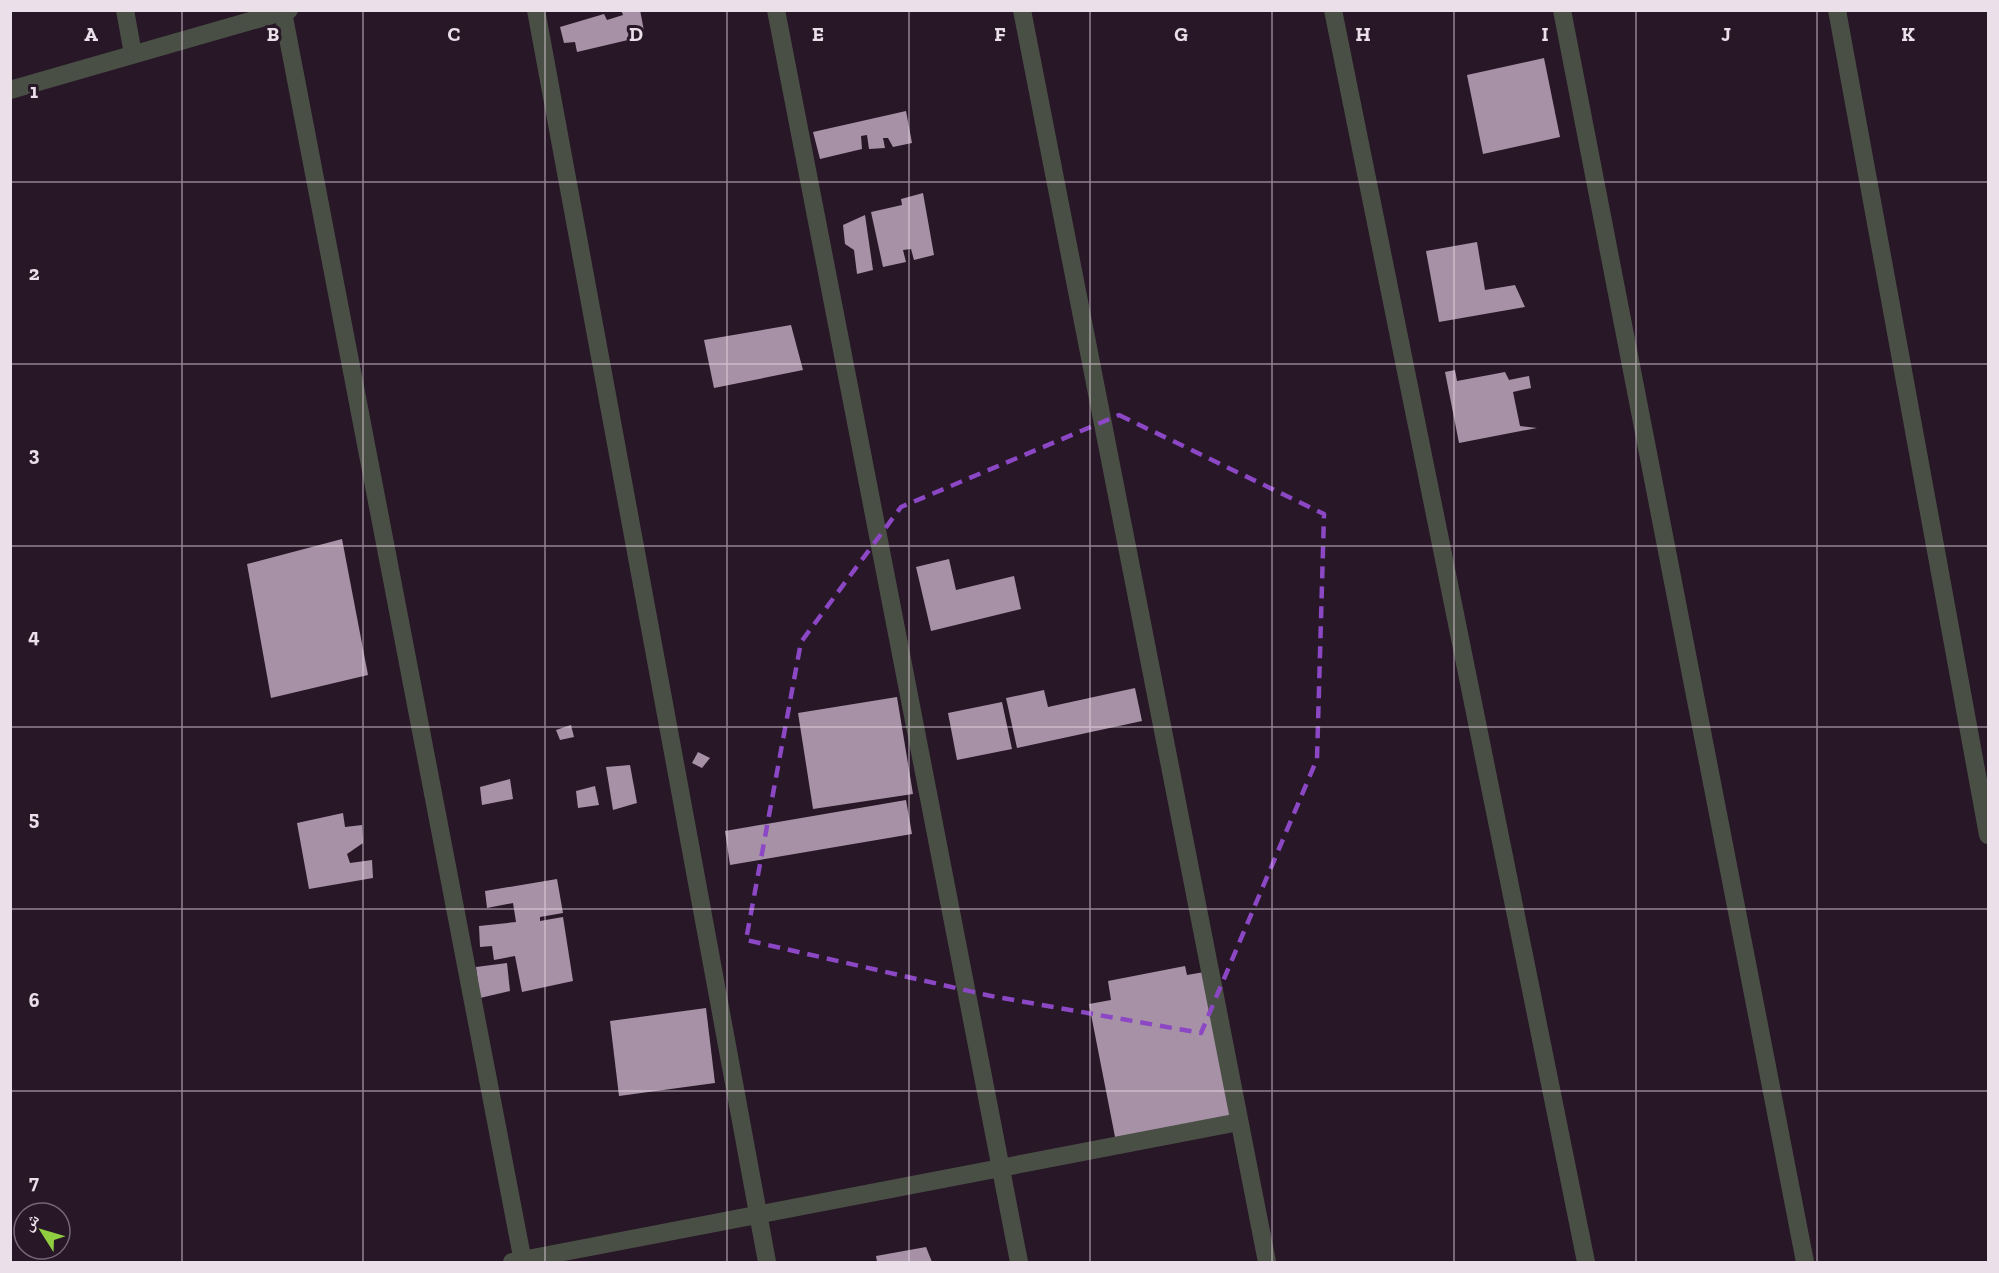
<svg xmlns="http://www.w3.org/2000/svg" width="1999" height="1273" font-family="'Zilla Slab','Noto Naskh Arabic',serif">
  <style>
    .building { fill: #a791a6 }
    .lines { fill: none; stroke-linecap: round; stroke-linejoin: round }
    .street { stroke: #4a4f45; stroke-width: 18 }
    .marked { fill: none; stroke: #8c47c5; stroke-width: 4.5; stroke-dasharray: 12 8; stroke-linejoin: round }
    .grid { fill: none; stroke: #ebdfea; stroke-width: 1.5; stroke-opacity: 0.55 }
    .grid-label { font-size: 20px; text-anchor: middle; font-weight: bold; fill: #ebdfea; stroke: #271727; stroke-width: 6; stroke-linejoin: round; paint-order: stroke }
  </style>
  <rect width="100%" height="100%" fill="#271727"/>
  <g class="building">
    <polygon points="621,10 640,10 645,36 577,52 575,42 564,43 560,27 604,14 607,20 623,15"/>
    <polygon points="1544,58 1560,137 1483,154 1467,75"/>
    <polygon points="906,111 912,143 893,147 888,138 883,138 885,148 869,149 867,135 861,136 862,149 820,159 813,132"/>
    <polygon points="923,193 934,255 914,260 911,249 903,250 906,262 883,267 871,212 902,205 901,199"/>
    <polygon points="865,215 873,270 857,274 854,250 845,244 843,225"/>
    <polygon points="1477,242 1485,290 1515,285 1525,307 1439,322 1426,251"/>
    <polygon points="791,325 803,370 714,388 704,340"/>
    <polygon points="1455,370 1457,381 1505,372 1509,380 1529,376 1531,388 1513,392 1520,426 1537,428 1459,443 1445,372"/>
    <polygon points="342,539 368,675 271,698 247,564"/>
    <polygon points="949,559 956,590 1014,576 1021,609 931,631 916,567"/>
    <polygon points="1135,688 1142,721 1017,748 1006,698 1044,690 1048,707"/>
    <polygon points="897,697 913,794 813,809 798,713"/>
    <polygon points="1002,702 1012,749 957,760 948,713"/>
    <polygon points="571,725 574,737 560,740 556,730"/>
    <polygon points="698,752 710,758 702,768 692,763"/>
    <polygon points="630,765 637,803 613,810 606,767"/>
    <polygon points="510,779 513,799 482,805 480,787"/>
    <polygon points="595,786 599,805 578,808 576,791"/>
    <polygon points="906,800 912,834 730,865 725,831"/>
    <polygon points="343,813 345,827 362,825 363,843 347,854 350,863 372,860 373,878 309,889 297,823"/>
    <polygon points="557,879 563,913 540,917 540,921 563,917 573,981 522,992 515,956 494,960 492,946 480,947 479,926 516,922 513,903 487,908 485,891"/>
    <polygon points="507,963 510,991 480,998 476,967"/>
    <polygon points="1185,966 1187,975 1210,971 1239,1123 1117,1147 1089,1004 1111,1000 1108,981"/>
    <polygon points="706,1008 715,1083 619,1096 610,1021"/>
    <polygon points="926,1247 932,1262 877,1262 876,1256"/>
  </g>
  <g class="lines">
    <g class="street">
      <polyline points="125,10 133,54"/>
      <polyline points="536,10 767,1262"/>
      <polyline points="776,10 1019,1262"/>
      <polyline points="1022,10 1267,1262"/>
      <polyline points="1333,10 1586,1262"/>
      <polyline points="1562,10 1805,1262"/>
      <polyline points="1837,10 1988,835"/>
      <polyline points="283,12 523,1262"/>
      <polyline points="10,90 289,10"/>
      <polyline points="512,1262 1239,1122"/>
    </g>
  </g>
  <path class="marked" d="M 1119,415 L 1324,514 L 1317,759 L 1201,1033 L 991,996 L 746,940 L 801,642 L 901,507 Z"/>
  <path class="grid" d="M 182,10 L 182,1262M 363,10 L 363,1262M 545,10 L 545,1262M 727,10 L 727,1262M 909,10 L 909,1262M 1090,10 L 1090,1262M 1272,10 L 1272,1262M 1454,10 L 1454,1262M 1636,10 L 1636,1262M 1817,10 L 1817,1262M 10,182 L 1988,182M 10,364 L 1988,364M 10,546 L 1988,546M 10,727 L 1988,727M 10,909 L 1988,909M 10,1091 L 1988,1091"/>
  <g class="grid-label">
    <text x="91" y="41">A</text>
    <text x="273" y="41">B</text>
    <text x="454" y="41">C</text>
    <text x="636" y="41">D</text>
    <text x="818" y="41">E</text>
    <text x="1000" y="41">F</text>
    <text x="1181" y="41">G</text>
    <text x="1363" y="41">H</text>
    <text x="1545" y="41">I</text>
    <text x="1726" y="41">J</text>
    <text x="1908" y="41">K</text>
    <text x="34" y="98">1</text>
    <text x="34" y="280">2</text>
    <text x="34" y="461">3</text>
    <text x="34" y="643">4</text>
    <text x="34" y="825">5</text>
    <text x="34" y="1007">6</text>
    <text x="34" y="1189">7</text>
  </g>
  <rect width="1999" height="1273" fill="none" stroke="#ebdfea" stroke-width="24"/>
  <g transform="translate(42 1231) rotate(307)"><circle r="28" fill="#271727" stroke="#756775" stroke-width="1.5"/>
  <path d="M0-4.5L10 22L0 15L-10 22Z" fill="#90cd41"/>
  <text y="-9" font-size="16" font-weight="bold" text-anchor="middle" fill="#ebdfea">ش</text>
  </g>
</svg>
